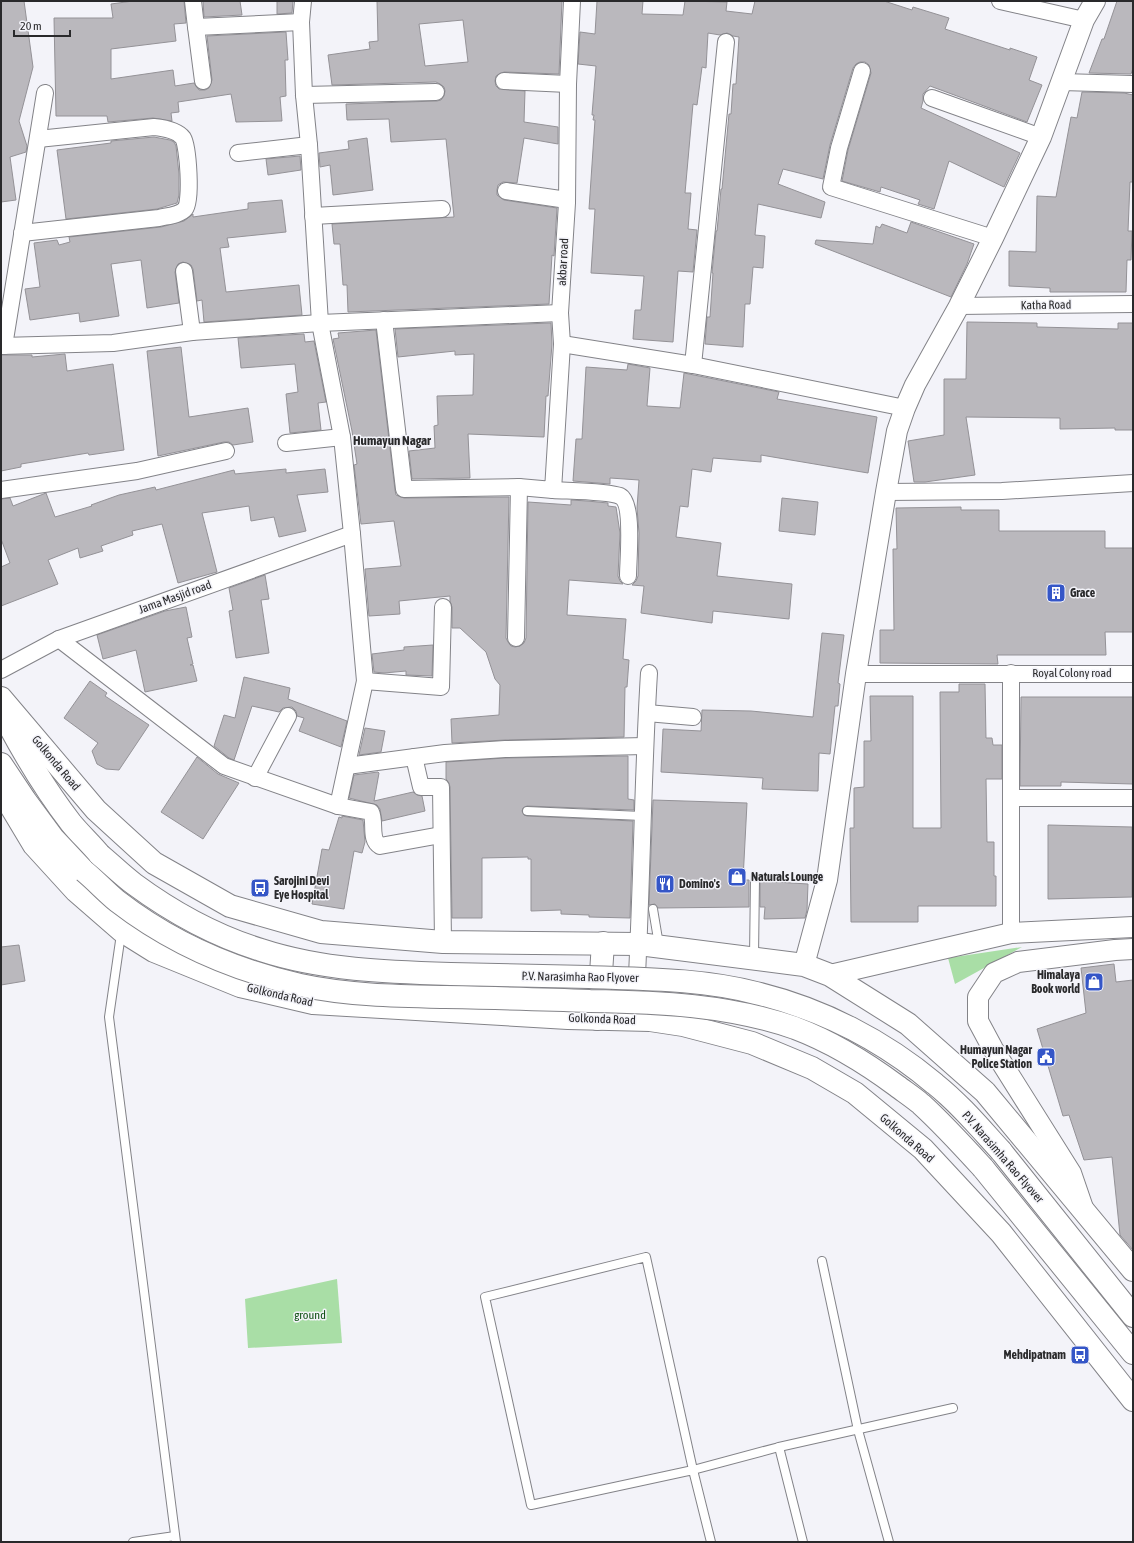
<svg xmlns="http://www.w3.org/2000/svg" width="1134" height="1543" font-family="'Asap Condensed',sans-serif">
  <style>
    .green { fill: #a9dea6 }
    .building { fill: #bab8bd; stroke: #949297; fill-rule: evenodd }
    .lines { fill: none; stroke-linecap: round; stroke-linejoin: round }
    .service-casing { stroke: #838388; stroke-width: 10 }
    .minor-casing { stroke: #838388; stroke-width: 18 }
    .tertiary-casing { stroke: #838388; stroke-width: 22 }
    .trunk-casing { stroke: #838388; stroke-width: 24 }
    .motorway-casing { stroke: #838388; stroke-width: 24 }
    .service { stroke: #fff; stroke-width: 8 }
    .minor { stroke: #fff; stroke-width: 16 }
    .tertiary { stroke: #fff; stroke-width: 20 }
    .trunk { stroke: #fff; stroke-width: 22 }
    .motorway { stroke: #fff; stroke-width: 22 }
    .motorway-bridge-casing { stroke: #838388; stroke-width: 24; stroke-linecap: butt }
    .motorway-bridge { stroke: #fff; stroke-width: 22 }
    .labels { text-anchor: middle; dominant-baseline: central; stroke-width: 3; stroke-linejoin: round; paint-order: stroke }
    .street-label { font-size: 12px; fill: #29292b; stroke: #f3f3f9 }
    .poi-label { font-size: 12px; font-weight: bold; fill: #29292b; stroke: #f3f3f9; text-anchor: start }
    .park-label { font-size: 12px; fill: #0d4f11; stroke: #f3f3f9 }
    .neighbourhood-label { font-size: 13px; font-weight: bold; fill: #29292b; stroke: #f3f3f9 }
  </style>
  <rect width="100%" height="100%" fill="#f3f3f9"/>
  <g class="green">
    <polygon points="1022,947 955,984 948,958"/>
    <polygon points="337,1279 342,1343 248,1348 245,1299"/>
  </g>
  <g class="building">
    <polygon points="1,1 24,1 33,67 19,121 27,146 26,152 10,157 16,200 1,202"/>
    <polygon points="133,1 184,1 186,23 174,24 176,41 111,49 111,79 173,70 175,86 194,83 199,90 205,90 209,88 212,80 207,36 286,32 288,60 285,60 286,96 280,97 282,121 236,122 231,94 178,102 179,112 171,113 172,121 153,118 108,122 107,116 56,116 54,18 113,18 111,4"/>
    <polygon points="203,1 240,1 242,15 204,17"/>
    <polygon points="277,1 293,1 292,13 277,14"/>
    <path d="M 377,1 L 562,1 L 559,74 L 504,72 L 496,76 L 495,81 L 496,86 L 499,89 L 525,91 L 524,122 L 558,127 L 558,144 L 524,138 L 517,183 L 503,182 L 498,185 L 497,190 L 497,195 L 504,200 L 557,208 L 554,256 L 552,255 L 549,304 L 348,312 L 347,285 L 343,285 L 340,244 L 334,244 L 332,224 L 454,217 L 446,139 L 391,142 L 389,119 L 347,120 L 346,104 L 437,101 L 441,100 L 444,96 L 445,91 L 444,87 L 440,84 L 436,82 L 332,85 L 328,55 L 370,49 L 369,42 L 378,41 ZM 463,20 L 468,62 L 425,66 L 419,24 Z"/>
    <polygon points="597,1 643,1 642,14 683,15 685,1 727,2 726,11 752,14 755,1 884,1 912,10 913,7 949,18 945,29 1010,50 1010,48 1037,57 1029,80 1042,85 1027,122 930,86 923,94 923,101 921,108 1020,153 1004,187 949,161 934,209 918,204 920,200 881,187 880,192 842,181 848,150 871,73 869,65 865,62 860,62 856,64 853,68 830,145 823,179 783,169 778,184 825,202 821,218 758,204 755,235 765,236 763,268 753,267 750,304 745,304 743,347 705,344 707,317 710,317 713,273 712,273 716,231 717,231 721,189 722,189 729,114 731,114 733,84 736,84 739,37 733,36 727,33 720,35 708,33 706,68 702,67 697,105 693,104 685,193 691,193 688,229 697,230 693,272 678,271 673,342 633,339 635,310 641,310 644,276 591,273 595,209 589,209 595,120 593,120 594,115 592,115 596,66 578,64 580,32 595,34"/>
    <polygon points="1117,1 1133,1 1133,68 1131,74 1089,73 1102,39 1104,39"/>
    <polygon points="1082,92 1124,93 1133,95 1133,182 1130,182 1128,231 1132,231 1131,260 1127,260 1126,292 1050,292 1050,288 1009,286 1009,251 1036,252 1037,196 1056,197 1071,117 1077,118"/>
    <polygon points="154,137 170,140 174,142 176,146 179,174 179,195 177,203 157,209 66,219 57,150 111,143 111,141"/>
    <polygon points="367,138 373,190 333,195 330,165 320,167 319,153 349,149 348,141"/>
    <polygon points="300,156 301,170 268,175 266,159"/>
    <polygon points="282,200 286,232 227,238 229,247 220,248 226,292 299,285 302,315 204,322 202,300 197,301 193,269 191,265 183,262 178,264 175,272 179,303 147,308 141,260 111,264 119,316 80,322 79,313 30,320 25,289 40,287 34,243 57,240 59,245 70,242 69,237 161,227 184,221 193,214 193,217 248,209 248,203"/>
    <polygon points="911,222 974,244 967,264 951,297 815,244 816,240 873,244 876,226 880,228 882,224 907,233"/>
    <polygon points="967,322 1037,323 1037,327 1118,329 1118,323 1133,323 1133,430 1115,430 1115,428 1060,429 1060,418 966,417 975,475 925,482 914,482 908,441 944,435 944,379 966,379"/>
    <polygon points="551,323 552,344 548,396 546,396 544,437 468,434 470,478 412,479 409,451 435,448 434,426 438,425 437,396 473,395 474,354 455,355 455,351 398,357 395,329"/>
    <polygon points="376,330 395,490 396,495 404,498 509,497 506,638 508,642 511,646 515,647 520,646 524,643 526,638 528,502 571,505 571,500 587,501 608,503 608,506 616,507 620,533 618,576 620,581 623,584 569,580 567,615 626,619 623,659 629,660 627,687 625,687 624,737 505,740 452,743 451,719 499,715 500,685 495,679 486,652 460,628 452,628 452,607 450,601 450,596 399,601 400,614 369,616 365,569 401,566 394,521 361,524 354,465 357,464 352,431 333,339 339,338 338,333"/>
    <polygon points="304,334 305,342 314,341 326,402 318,403 321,430 290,433 286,394 298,392 295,364 241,368 238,338"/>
    <polygon points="181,347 189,417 248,408 253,442 233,445 229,442 224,442 158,456 147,351"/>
    <polygon points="65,354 67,371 113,364 124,450 89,455 88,453 21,464 21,467 1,471 1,355 32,355 32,357"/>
    <polygon points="628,364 650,368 647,406 680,408 684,373 779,392 777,399 877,417 868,473 761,455 761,462 713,458 711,472 692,469 688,507 680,506 676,537 721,543 717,576 792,584 789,619 713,611 712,623 641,613 644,586 632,585 636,581 638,576 639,533 637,508 639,480 610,478 610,484 573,481 576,439 582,439 586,367 627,370"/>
    <polygon points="286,469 286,473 325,469 328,492 297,495 306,531 279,537 274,517 251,521 249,506 202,513 217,572 178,583 162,524 132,531 133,535 101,546 103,551 80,558 78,548 48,560 58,584 1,606 1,567 10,563 1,539 1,499 10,498 13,506 46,493 55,517 92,506 91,505 119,495 155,487 156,490 234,470 235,474"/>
    <polygon points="782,498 818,502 815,535 779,531"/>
    <polygon points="961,507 961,510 999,510 999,531 1105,531 1105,548 1133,548 1133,632 1105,632 1106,655 997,655 998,664 880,663 880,630 894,630 893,549 897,549 896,508"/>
    <polygon points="265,575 269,599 261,600 269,653 236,658 229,611 233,610 229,588"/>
    <polygon points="186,607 192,637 187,638 193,664 190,665 193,665 197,681 145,692 136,650 103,659 97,635 165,611"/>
    <polygon points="822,633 844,635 838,683 840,684 838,706 835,706 830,754 819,753 818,791 762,789 763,778 661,772 663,729 701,731 702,710 751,711 813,717"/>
    <polygon points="433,645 432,676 406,675 406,671 384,673 374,672 372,654 404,650 404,647"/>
    <polygon points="244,677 290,688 288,699 347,721 341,747 299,731 304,718 297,716 296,711 292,707 283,708 279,712 252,706 234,760 229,758 214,746 224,715 235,718"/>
    <polygon points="90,681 107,693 105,696 149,725 119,770 106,769 97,764 92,751 98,743 64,718"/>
    <polygon points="959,684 985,684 986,738 992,738 993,745 1002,745 1002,779 986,779 987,842 994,842 994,876 996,876 996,906 918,906 918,922 851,922 850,828 854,828 854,788 864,787 864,741 871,741 870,696 913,696 913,828 941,828 940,692 959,692"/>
    <polygon points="1021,697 1133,697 1133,784 1061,782 1061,786 1020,786"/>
    <polygon points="365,728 385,731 381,752 359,755"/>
    <polygon points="628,756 628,799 634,800 634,810 527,806 523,808 522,811 524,815 527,816 633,821 630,918 589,917 589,915 561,914 561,910 531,911 531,859 528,859 528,857 482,858 482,918 452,918 450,787 449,783 446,779 446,762 505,758"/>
    <polygon points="197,757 218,774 239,783 203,839 161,812"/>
    <polygon points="378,772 379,773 374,801 413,792 417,795 422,796 425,811 382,821 380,809 377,805 349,798 354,775"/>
    <polygon points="653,800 747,803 743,880 749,880 749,907 658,908 655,904 649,905"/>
    <polygon points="342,816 363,820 365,842 362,853 354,851 344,909 312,904 322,849 329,850 339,817 342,818"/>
    <polygon points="1048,825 1132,827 1132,897 1048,899"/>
    <polygon points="760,881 808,884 807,910 805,918 764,919 765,907 760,907"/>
    <polygon points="19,945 25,981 1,985 1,947"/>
    <polygon points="1114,964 1116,982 1133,980 1133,1250 1120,1235 1112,1157 1084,1160 1069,1115 1063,1116 1037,1029 1086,1013 1081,968"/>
  </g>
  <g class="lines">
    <g class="service-casing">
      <g id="service">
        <polyline points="527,811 642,816"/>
        <polyline points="653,909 659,945"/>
        <polyline points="121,934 109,1017 176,1542"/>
        <polyline points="754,957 755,878"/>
        <polyline points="822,1261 858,1430 889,1542"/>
        <polyline points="779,1447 803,1542"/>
        <polyline points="133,1542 175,1536"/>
        <polyline points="711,1542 693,1470 646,1257 485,1297 531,1505 693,1470 779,1447 953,1408"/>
      </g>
    </g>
    <g class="minor-casing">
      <g id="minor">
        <polyline points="193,1 196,27 301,22"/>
        <polyline points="303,1 301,22 304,95 309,145 320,323 342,437 352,534 365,681 338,806"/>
        <polyline points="1000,1 1084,20"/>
        <polyline points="196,27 203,81"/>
        <polyline points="862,71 839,148 831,187 993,238"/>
        <polyline points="504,81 568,84"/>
        <polyline points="1061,82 1133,84"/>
        <polyline points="304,95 436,92"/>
        <polyline points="932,98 1041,137"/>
        <polyline points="238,153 309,145"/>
        <polyline points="506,191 567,200"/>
        <polyline points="313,216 442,209"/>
        <path d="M 22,233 L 159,218 C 167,216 180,215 185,209 C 192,201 188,146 183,138 C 177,130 164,128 154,127 L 38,139"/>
        <polyline points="184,271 192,332"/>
        <polyline points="959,306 1133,304"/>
        <polyline points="384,320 404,489 519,487 553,490 562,344 560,313 567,203 568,84 572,1"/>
        <polyline points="562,344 693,365 905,408"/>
        <polyline points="1,346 113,343 192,332 320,323 560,313"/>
        <polyline points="4,346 45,93"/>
        <polyline points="693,365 726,42"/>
        <polyline points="286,443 342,437"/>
        <polyline points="1,490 137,471 226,451"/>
        <path d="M 553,490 C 568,491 607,491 620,496 C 634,503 628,560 628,576"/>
        <polyline points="886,492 1002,491 1133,483"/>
        <polyline points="516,638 519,487"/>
        <path d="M 59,639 L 224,766 L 338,806 L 371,812 C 376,822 369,840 380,846 L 441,835"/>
        <polyline points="1,670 59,639 352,534"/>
        <polyline points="856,674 1133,674"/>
        <polyline points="365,681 441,687 443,607"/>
        <polyline points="647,713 693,717"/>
        <polyline points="414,757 421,787 441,787 443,942"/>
        <polyline points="347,766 445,753 505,749 645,746"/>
        <polyline points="255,778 288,716"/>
        <polyline points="1012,798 1133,798"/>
        <polyline points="1011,933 1011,673"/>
        <path d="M 635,1012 C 642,899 642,786 649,673"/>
      </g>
    </g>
    <g class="tertiary-casing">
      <g id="tertiary">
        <polyline points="804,965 827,880 856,674 886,492 897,431 905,408 915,385 959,306 993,238 1041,137 1084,20 1095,1"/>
        <polyline points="830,975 1011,933 1133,927"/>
        <polyline points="1083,1208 1071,1173 993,1049 978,1021 978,997 994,973 1018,962 1115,950 1133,949"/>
      </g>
    </g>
    <g class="trunk-casing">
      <g id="trunk">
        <polyline points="1,698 96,810 154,863 230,906 321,932 443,942 639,944 804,965 830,975 908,1024 985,1092 1133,1270"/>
        <polyline points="1,790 34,845 76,891 122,931 154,951 240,986 313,1003 568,1018 650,1020 683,1025 752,1043 812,1068 855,1093 923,1149 1001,1233 1133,1400"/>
        <polyline points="598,1019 603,943"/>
      </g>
    </g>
    <g class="motorway-casing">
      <g id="motorway">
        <path d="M 1,710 C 21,749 44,788 71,823 C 80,834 91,844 100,855"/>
        <polyline points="1,764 25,800 53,838 84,871"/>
        <polyline points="1001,1151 1133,1316"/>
        <polyline points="983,1168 1133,1353"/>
      </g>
    </g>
    <use href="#service" class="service"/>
    <use href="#minor" class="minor"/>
    <use href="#tertiary" class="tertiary"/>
    <use href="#trunk" class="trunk"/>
    <use href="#motorway" class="motorway"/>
    <g class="motorway-bridge-casing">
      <g id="motorway-bridge">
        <path d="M 100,855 C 111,864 122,875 134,884 C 172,912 216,936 261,950 C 322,970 387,972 451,974 C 497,975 543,976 589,977 C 645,979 702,979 756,993 C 822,1009 884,1041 935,1084 C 960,1104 980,1128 1001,1151"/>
        <path d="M 84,871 C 95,880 106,892 117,901 C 170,942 234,970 300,985 C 346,995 395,996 442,997 C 491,998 541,999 590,1001 C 659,1002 729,1005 795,1028 C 832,1042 866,1063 897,1086 C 905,1092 914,1098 921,1104 C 943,1124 963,1146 983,1168"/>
      </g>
    </g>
    <use href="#motorway-bridge" class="motorway-bridge"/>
  </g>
  <defs>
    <g id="building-square" transform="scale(1)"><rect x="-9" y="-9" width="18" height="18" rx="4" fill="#3556c7" stroke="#f3f3f9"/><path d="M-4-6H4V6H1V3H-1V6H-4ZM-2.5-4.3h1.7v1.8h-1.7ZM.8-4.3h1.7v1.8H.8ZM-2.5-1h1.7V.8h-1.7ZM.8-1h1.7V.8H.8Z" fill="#fff"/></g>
    <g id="shop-square" transform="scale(1)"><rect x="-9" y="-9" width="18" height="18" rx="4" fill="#3556c7" stroke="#f3f3f9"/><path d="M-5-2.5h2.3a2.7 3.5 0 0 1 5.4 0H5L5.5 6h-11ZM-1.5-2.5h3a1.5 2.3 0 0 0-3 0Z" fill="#fff"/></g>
    <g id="restaurant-square" transform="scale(1)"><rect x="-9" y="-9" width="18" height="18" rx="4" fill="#3556c7" stroke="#f3f3f9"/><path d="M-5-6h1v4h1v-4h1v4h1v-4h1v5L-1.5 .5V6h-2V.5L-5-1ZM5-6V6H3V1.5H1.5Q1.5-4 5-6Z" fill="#fff"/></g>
    <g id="bus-square" transform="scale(1)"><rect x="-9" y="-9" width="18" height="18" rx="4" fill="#3556c7" stroke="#f3f3f9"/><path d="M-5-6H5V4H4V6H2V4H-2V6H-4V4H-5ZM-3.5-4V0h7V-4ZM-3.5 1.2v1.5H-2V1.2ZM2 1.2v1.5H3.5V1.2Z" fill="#fff"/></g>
    <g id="civic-square" transform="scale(1)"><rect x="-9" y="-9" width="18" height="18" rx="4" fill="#3556c7" stroke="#f3f3f9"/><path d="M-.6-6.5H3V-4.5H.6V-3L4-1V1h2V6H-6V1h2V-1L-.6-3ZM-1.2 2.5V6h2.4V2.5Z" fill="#fff"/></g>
  </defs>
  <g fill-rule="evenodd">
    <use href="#building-square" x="1056" y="593"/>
    <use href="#shop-square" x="737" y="877"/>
    <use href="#restaurant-square" x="665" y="884"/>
    <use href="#bus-square" x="260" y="888"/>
    <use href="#shop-square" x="1094" y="982"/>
    <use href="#civic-square" x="1046" y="1057"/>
    <use href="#bus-square" x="1080" y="1355"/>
  </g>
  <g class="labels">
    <g class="street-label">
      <text transform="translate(563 262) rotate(-87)">akbar road</text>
      <text transform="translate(1046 305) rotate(-1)">Katha Road</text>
      <text transform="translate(175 597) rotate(-20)">Jama Masjid road</text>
      <text x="1072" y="673">Royal Colony road</text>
      <text transform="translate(56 763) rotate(50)">Golkonda Road</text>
      <text transform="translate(580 977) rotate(1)">P.V. Narasimha Rao Flyover</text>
      <text transform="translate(280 995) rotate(13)">Golkonda Road</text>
      <text transform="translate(602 1019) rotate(2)">Golkonda Road</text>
      <text transform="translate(907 1138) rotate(41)">Golkonda Road</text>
      <text transform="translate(1003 1157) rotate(49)">P.V. Narasimha Rao Flyover</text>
    </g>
    <g class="poi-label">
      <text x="1070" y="593">Grace</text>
      <text x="751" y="877">Naturals Lounge</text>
      <text x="274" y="881">Sarojini Devi<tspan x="274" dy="14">Eye Hospital</tspan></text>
      <text x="679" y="884">Domino's</text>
      <text x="1080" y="975" text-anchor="end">Himalaya<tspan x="1080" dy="14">Book world</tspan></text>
      <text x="1032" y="1050" text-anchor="end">Humayun Nagar<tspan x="1032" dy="14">Police Station</tspan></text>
      <text x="1066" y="1355" text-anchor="end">Mehdipatnam</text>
    </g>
    <g class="park-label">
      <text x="310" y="1315">ground</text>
    </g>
    <g class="neighbourhood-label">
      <text x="392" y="440">Humayun Nagar</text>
    </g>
  </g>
  <rect width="1134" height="1543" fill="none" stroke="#29292b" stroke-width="4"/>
  <path d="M14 30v6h56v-6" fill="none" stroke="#29292b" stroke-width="2"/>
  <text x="20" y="30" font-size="12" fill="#29292b" stroke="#f3f3f9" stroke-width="3" paint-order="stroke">20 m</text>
</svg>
